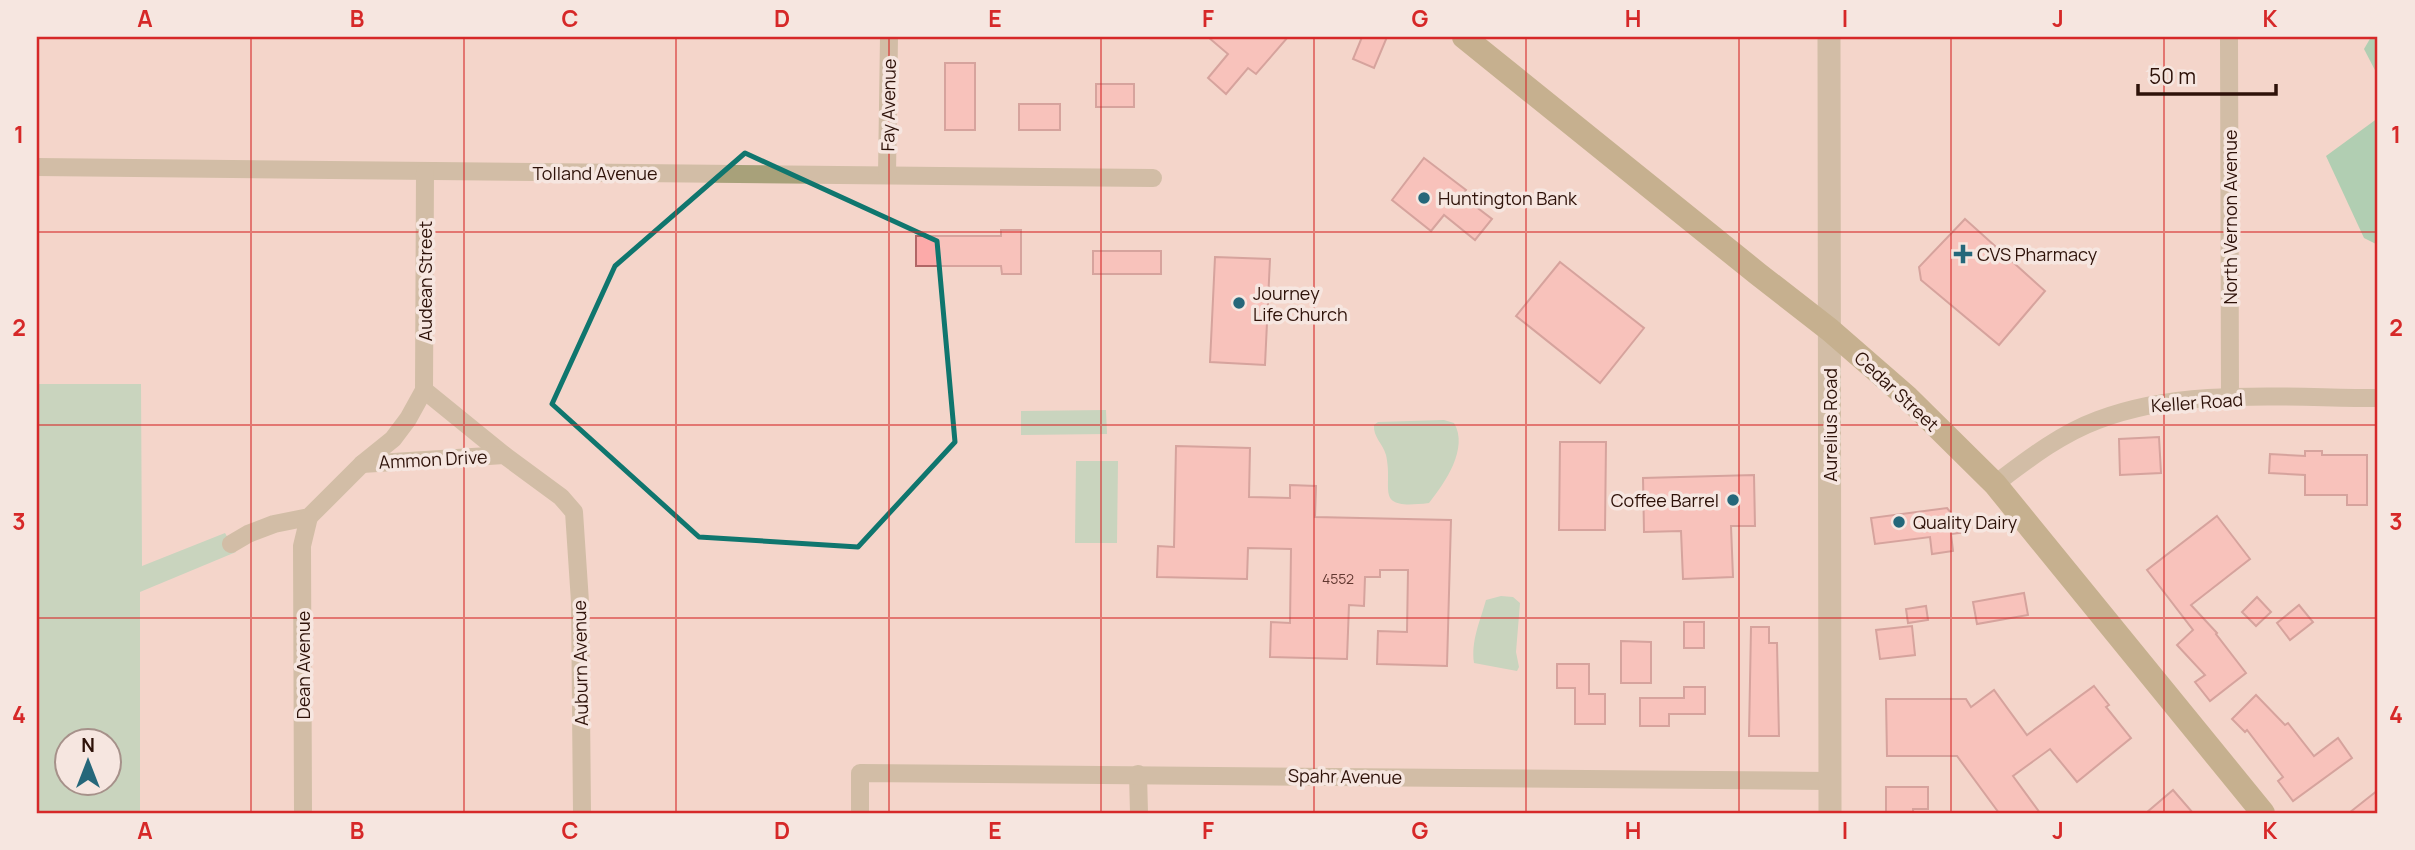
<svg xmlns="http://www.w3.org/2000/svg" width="2415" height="850" font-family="Manrope,sans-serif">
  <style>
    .green { fill: #94d2b0; fill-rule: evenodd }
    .forest { fill: #60c694 }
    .building { fill: #fcaaa9; stroke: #b16666; stroke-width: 2 }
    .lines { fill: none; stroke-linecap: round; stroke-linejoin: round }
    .minor { stroke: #a8a17a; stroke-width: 18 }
    .tertiary { stroke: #a8a17a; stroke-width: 23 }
    .secondary { stroke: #8e8447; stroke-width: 24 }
    .marked { fill: none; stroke: #0f766e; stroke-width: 5; stroke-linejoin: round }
    .grid { fill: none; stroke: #d62828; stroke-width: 2; stroke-opacity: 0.55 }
    .poi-dot { fill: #25677a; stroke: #f6e6e0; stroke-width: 2.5 }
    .labels { text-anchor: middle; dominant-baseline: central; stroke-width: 7; stroke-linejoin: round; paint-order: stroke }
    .number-label { font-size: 14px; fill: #623831 }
    .street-label { font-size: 18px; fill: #2e1209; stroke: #f6e6e0 }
    .poi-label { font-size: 18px; fill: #2e1209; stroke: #f6e6e0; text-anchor: start }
    .neatline { fill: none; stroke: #d62828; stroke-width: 2.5 }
    .grid-label { font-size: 23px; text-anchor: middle; font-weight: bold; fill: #d62828 }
  </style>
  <rect width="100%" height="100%" fill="#f4d5ca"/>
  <g class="green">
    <path d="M 37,384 L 141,384 L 142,566 L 225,533 L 236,552 L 140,592 L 140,813 L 37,813 ZM 66,742 L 108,742 L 108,784 L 66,784 Z"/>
    <polygon points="1106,410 1107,434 1021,435 1021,411"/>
    <path d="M 1444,420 L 1454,423 C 1469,448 1445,483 1429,503 C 1372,510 1394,491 1386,455 C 1383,444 1373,437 1374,425 L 1378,422 Z"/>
    <polygon points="1076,461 1118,461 1117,543 1075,543"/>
    <path d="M 1501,596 L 1513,597 L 1520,603 L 1516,652 L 1519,667 L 1517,671 L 1474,663 C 1471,640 1480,622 1486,600 Z"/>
  </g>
  <g class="forest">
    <polygon points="2371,37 2378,37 2378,76 2364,49"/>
    <polygon points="2378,118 2378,245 2364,238 2326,156"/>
  </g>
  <g class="building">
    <polygon points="1208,37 1288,37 1256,74 1248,68 1226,94 1208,78 1228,54"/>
    <polygon points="1362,37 1387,37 1374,68 1353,59"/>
    <rect x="945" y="63" width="30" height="67"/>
    <rect x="1096" y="84" width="38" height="23"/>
    <rect x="1019" y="104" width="41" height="26"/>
    <polygon points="1424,158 1466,190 1462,196 1492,219 1475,240 1444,215 1431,231 1392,200"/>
    <polygon points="1965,219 2045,291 1999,345 1921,280 1919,267"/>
    <polygon points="1001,230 1021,230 1021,274 1002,274 1001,266 916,266 916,236 1001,236"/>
    <rect x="1093" y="251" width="68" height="23"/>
    <polygon points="1215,257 1270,259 1265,365 1210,362"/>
    <polygon points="1560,262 1644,328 1600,383 1516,316"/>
    <polygon points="2159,437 2161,473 2120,475 2119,439"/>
    <polygon points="1560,442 1606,442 1605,530 1559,530"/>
    <polygon points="1176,446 1250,448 1249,497 1290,498 1290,485 1316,486 1315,517 1451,520 1447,666 1377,664 1378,631 1407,632 1408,570 1380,570 1380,577 1365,577 1364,606 1349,605 1347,659 1270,657 1271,622 1290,623 1291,549 1248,548 1247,579 1157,577 1158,546 1174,547"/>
    <polygon points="2305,451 2322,451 2322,455 2367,455 2367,505 2347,505 2347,495 2305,495 2305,475 2269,473 2270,454 2305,456"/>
    <polygon points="1754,475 1755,526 1731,526 1733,577 1683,579 1681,531 1644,532 1643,478"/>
    <polygon points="1947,508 1967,532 1951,534 1953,551 1932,554 1930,537 1875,544 1871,518"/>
    <polygon points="2217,516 2250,559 2191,605 2217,633 2216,634 2246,673 2210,701 2195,682 2205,675 2177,645 2193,630 2147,570"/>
    <polygon points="2024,593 2028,615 1977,624 1973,602"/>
    <polygon points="2257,597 2271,612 2256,626 2242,612"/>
    <polygon points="2299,605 2313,622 2290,640 2277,623"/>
    <polygon points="1926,606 1928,620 1908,623 1906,609"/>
    <rect x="1684" y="622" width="20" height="26"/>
    <polygon points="1912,626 1915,655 1880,659 1876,630"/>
    <polygon points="1751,627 1769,627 1769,643 1777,643 1779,736 1749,736"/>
    <polygon points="1621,641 1651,642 1651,683 1621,683"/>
    <polygon points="1557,664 1589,664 1589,694 1605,694 1605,724 1575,724 1575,688 1557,688"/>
    <polygon points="2094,686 2109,705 2106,707 2131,738 2077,782 2050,749 2013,776 2040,813 1999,813 1957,756 1887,756 1886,699 1966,699 1971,707 1994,690 2027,735"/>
    <polygon points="1684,687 1705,687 1705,714 1669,714 1669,726 1640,726 1640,698 1684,698"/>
    <polygon points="2256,695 2285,725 2288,723 2314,756 2338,738 2352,758 2293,801 2278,781 2283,777 2247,730 2245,732 2232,719"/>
    <polygon points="1886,787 1928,787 1928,809 1913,809 1913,813 1886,813"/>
    <polygon points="2173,790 2193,813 2146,813"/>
    <polygon points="2378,790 2378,813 2349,813"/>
  </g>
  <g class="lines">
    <g class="minor">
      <polyline points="2229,37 2230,398"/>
      <polyline points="37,167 1153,178"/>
      <polyline points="887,174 889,37"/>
      <polyline points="424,390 504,455"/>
      <polyline points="362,464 504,455 561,497 574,512 580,602 582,813"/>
      <path d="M 1995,484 C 2027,460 2060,434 2098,420 C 2184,387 2288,398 2378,398"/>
      <polyline points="231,544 248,534 274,524 309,517 362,464 393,439 408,419 424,390 425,172"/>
      <polyline points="1138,774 1139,813"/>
      <polyline points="303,813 302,546 309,517"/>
      <polyline points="860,813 860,773 1829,781"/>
    </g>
    <polyline class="tertiary" points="1829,37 1830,813"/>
    <polyline class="secondary" points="1464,37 1758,274 1830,330 1907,397 1995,484 2263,813"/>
  </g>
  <path d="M0 0H2415V850H0ZM 745,153 L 937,241 L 955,442 L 858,547 L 699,537 L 552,404 L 615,266 Z" fill="#f4d5ca" fill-opacity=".55" fill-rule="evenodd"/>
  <path class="marked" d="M 745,153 L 937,241 L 955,442 L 858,547 L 699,537 L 552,404 L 615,266 Z"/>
  <path class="grid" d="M 251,37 L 251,813M 464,37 L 464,813M 676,37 L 676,813M 889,37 L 889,813M 1101,37 L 1101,813M 1314,37 L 1314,813M 1526,37 L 1526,813M 1739,37 L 1739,813M 1951,37 L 1951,813M 2164,37 L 2164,813M 37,232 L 2378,232M 37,425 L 2378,425M 37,618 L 2378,618"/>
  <g class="poi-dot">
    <circle cx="1424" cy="198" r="7"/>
    <path d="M1959.5 243.5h7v7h7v7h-7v7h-7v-7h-7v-7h7z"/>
    <circle cx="1239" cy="303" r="7"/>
    <circle cx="1733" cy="500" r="7"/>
    <circle cx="1899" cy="522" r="7"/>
  </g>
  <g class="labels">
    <g class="number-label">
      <text x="1338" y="578">4552</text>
    </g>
    <g class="street-label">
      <text transform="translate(888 105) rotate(-89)">Fay Avenue</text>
      <text x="595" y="173">Tolland Avenue</text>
      <text transform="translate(2230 217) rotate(-90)">North Vernon Avenue</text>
      <text transform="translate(425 281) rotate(-90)">Audean Street</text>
      <text transform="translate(1897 391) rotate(43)">Cedar Street</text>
      <text transform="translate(2197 402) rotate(-4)">Keller Road</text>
      <text transform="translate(1830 425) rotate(-90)">Aurelius Road</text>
      <text transform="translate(433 459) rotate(-3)">Ammon Drive</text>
      <text transform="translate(580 663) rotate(-91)">Auburn Avenue</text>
      <text transform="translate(303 665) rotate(-90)">Dean Avenue</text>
      <text transform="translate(1345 776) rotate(1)">Spahr Avenue</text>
    </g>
    <g class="poi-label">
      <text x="1438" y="198">Huntington Bank</text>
      <text x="1977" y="254">CVS Pharmacy</text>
      <text x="1253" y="293">Journey<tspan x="1253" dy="21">Life Church</tspan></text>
      <text x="1719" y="500" text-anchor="end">Coffee Barrel</text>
      <text x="1913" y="522">Quality Dairy</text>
    </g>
  </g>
  <rect width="2415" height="850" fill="none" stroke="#f6e6e0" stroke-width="77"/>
  <g transform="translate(88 762)"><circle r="33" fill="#f6e6e0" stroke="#a6918a" stroke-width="2"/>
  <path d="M0-5L12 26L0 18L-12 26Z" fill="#25677a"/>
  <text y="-10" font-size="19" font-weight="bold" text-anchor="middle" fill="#2e1209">N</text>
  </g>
  <path d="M2138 84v10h138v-10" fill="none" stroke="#2e1209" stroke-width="3.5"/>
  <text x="2149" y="84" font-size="21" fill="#2e1209" stroke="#f6e6e0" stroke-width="5" paint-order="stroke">50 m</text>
  <rect x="38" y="38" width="2338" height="774" class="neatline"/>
  <g class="grid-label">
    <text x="145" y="27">A</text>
    <text x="357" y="27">B</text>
    <text x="570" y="27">C</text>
    <text x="782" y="27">D</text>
    <text x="995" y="27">E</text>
    <text x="1208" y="27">F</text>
    <text x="1420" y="27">G</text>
    <text x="1633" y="27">H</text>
    <text x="1845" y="27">I</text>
    <text x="2058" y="27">J</text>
    <text x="2270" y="27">K</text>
    <text x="19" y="143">1</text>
    <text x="2396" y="143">1</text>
    <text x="19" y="336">2</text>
    <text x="2396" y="336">2</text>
    <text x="19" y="530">3</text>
    <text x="2396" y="530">3</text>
    <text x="19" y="723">4</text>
    <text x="2396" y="723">4</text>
    <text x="145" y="839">A</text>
    <text x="357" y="839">B</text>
    <text x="570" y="839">C</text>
    <text x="782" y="839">D</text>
    <text x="995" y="839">E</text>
    <text x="1208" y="839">F</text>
    <text x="1420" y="839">G</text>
    <text x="1633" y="839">H</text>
    <text x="1845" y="839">I</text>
    <text x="2058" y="839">J</text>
    <text x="2270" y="839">K</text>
  </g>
</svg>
